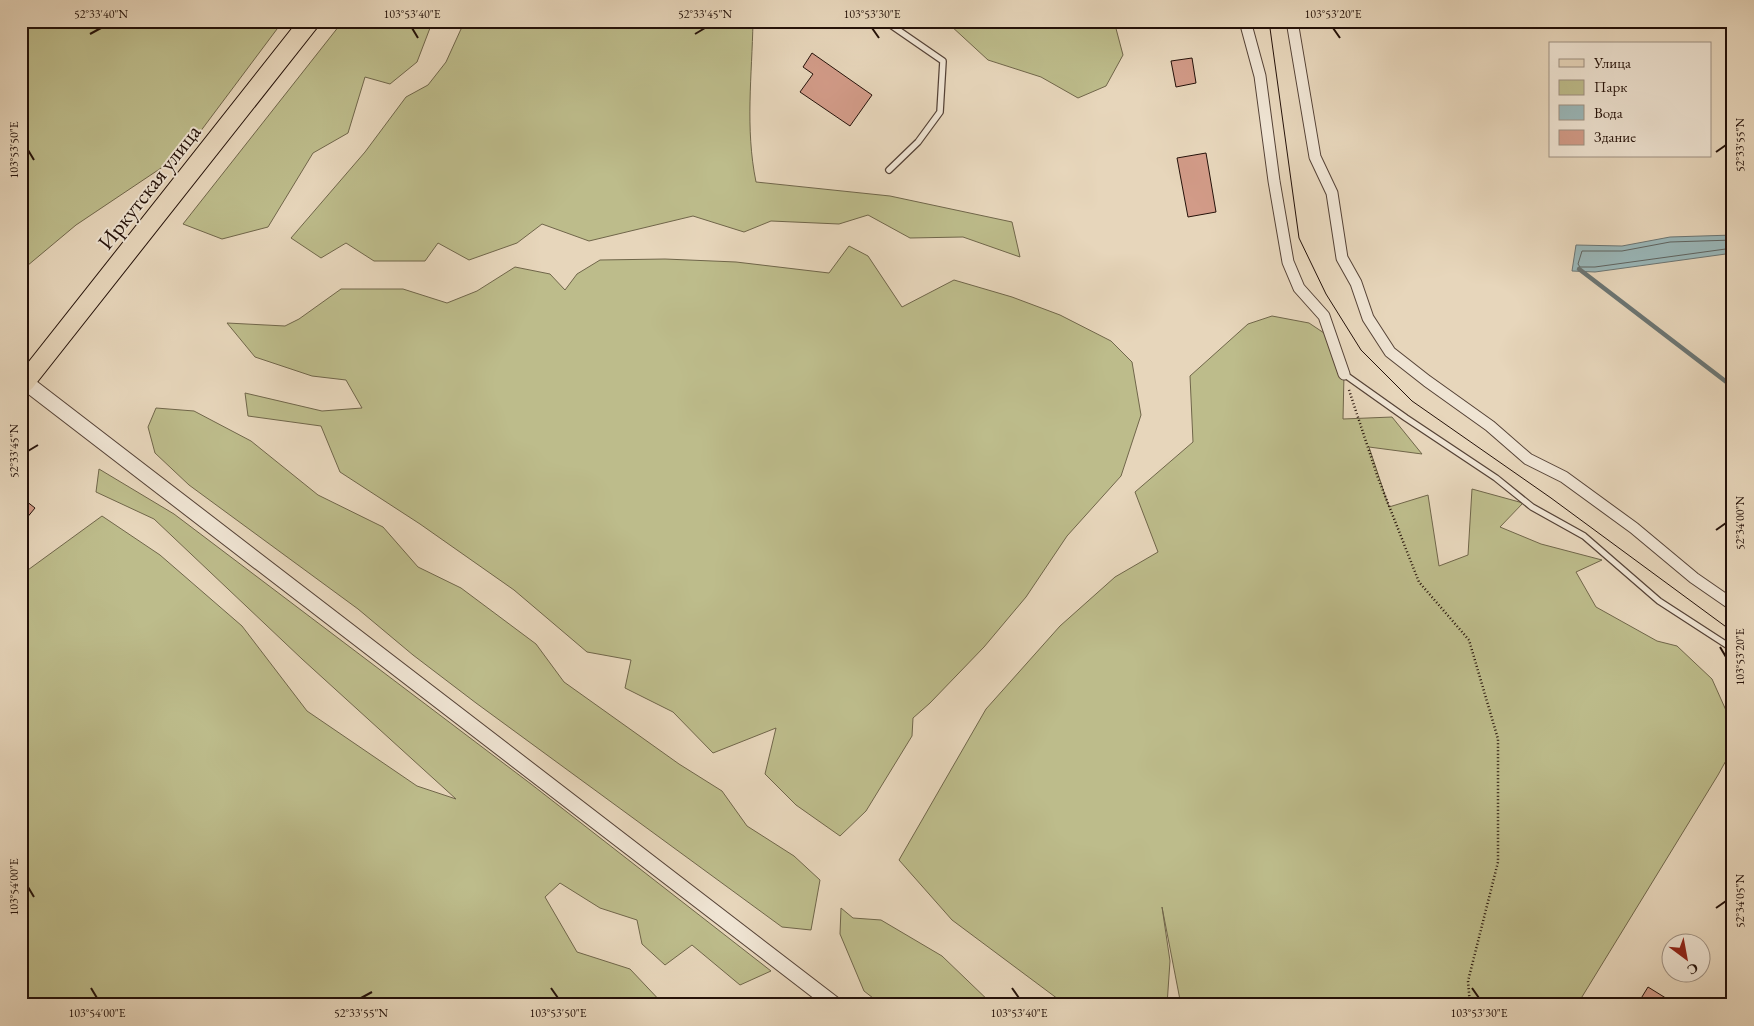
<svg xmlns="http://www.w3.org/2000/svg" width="1754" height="1026" font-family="'EB Garamond',serif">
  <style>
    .green { fill: #bdbc8b; stroke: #70664a }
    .water { fill: #9ab7b9; stroke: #6b7573 }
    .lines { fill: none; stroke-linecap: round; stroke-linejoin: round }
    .shore { stroke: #5f6461; stroke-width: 1 }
    .stream { stroke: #6b7573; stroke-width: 4.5 }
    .building { fill: #d29b88; stroke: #241109 }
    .service-casing { stroke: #554236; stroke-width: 8 }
    .minor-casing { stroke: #554236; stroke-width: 13 }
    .tertiary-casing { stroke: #554236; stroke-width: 17 }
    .primary-casing { stroke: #241109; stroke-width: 21 }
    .path { stroke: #241109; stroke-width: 2.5; stroke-dasharray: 1 2.5; stroke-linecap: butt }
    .service { stroke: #efe4d3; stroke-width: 5.5 }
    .minor { stroke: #efe4d3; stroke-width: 11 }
    .tertiary { stroke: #efe4d3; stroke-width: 15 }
    .primary { stroke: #e7d6bb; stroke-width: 19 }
    .tram { stroke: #241109; stroke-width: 1 }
    .ticks { fill: none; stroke: #241109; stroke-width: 2 }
    .labels { text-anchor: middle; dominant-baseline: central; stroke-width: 4; stroke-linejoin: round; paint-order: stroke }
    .street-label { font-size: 22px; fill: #241109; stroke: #efe4d3 }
    .neatline { fill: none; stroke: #241109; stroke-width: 2 }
    .ticks-label { font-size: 12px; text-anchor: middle; fill: #241109 }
  </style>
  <rect width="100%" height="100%" fill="#e7d6bb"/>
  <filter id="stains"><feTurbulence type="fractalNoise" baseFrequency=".004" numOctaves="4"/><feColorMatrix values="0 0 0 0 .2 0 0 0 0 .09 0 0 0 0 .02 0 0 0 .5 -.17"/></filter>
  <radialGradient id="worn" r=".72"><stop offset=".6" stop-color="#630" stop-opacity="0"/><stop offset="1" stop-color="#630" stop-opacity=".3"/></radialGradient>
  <g class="green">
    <polygon points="21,21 283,21 185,152 76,225 21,271"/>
    <polygon points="343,21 442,21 430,28 417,62 390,84 365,77 348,133 313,153 268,227 222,239 183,224"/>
    <path d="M 471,21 L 753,21 C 752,76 745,128 756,182 L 890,196 L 1012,222 L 1020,257 L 963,237 L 910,238 L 868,215 L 839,224 L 771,221 L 744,232 L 693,216 L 589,241 L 542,224 L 517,243 L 469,260 L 438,243 L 425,261 L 374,261 L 346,243 L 321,258 L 291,238 L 365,152 L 406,97 L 428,85 L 446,62 L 461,29 Z"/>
    <polygon points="959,21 1114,21 1123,55 1106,86 1078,98 1041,77 988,60 950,25"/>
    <polygon points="849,246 868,256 902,307 954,280 1012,297 1060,315 1111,341 1132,362 1141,415 1121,476 1067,536 1026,597 984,647 930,703 913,718 912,736 866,811 840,836 796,805 765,774 776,728 713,753 673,712 625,688 631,660 587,652 514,590 420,524 340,472 321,426 248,416 245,393 322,411 362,408 346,380 312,376 255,357 227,323 285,326 299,319 341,289 403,289 447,303 477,291 515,267 550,274 565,290 577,274 600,260 665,259 736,262 829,273"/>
    <polygon points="1272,316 1309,323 1339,343 1344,374 1343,419 1392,417 1422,454 1369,447 1389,507 1428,495 1439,566 1468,555 1472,489 1523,503 1500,527 1541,544 1602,560 1576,572 1596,607 1657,641 1677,646 1712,679 1733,726 1733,748 1718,775 1577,1005 1181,1005 1162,907 1170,961 1167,1005 1066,1005 952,920 899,860 986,709 1060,626 1115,577 1158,552 1135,492 1193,442 1190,376 1248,324"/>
    <polygon points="156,408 194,411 251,441 318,495 383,527 418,567 461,588 536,644 564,682 679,764 722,791 747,826 794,856 820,880 811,930 782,927 476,703 413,655 358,609 189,485 155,453 148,427"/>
    <polygon points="99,469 174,514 531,784 771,971 740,985 692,945 665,965 642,944 637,920 600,908 560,883 545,897 577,952 630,969 664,1005 21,1005 21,575 102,516 160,555 242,626 307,711 417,786 456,799 302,659 154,519 96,492"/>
    <polygon points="841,908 853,918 881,920 942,956 993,1005 882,1005 864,991 840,934"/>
  </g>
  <polygon class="water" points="1733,235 1733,253 1595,272 1572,271 1576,245 1622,246 1670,237"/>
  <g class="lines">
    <polyline class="shore" points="1733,240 1670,242 1622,251 1582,251 1578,264 1580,267 1595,267 1733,248"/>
    <polyline class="stream" points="1579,269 1733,387"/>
  </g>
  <g class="building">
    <polygon points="812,53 872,95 850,126 800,92 813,74 803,67"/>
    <polygon points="1192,58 1196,83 1176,87 1171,61"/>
    <polygon points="1206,153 1216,212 1188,217 1177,158"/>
    <polygon points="21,497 35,508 21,525"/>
    <polygon points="1648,987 1677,1005 1637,1005"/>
  </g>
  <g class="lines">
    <g class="service-casing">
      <g id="service">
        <polyline points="885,21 943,61 940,112 918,142 889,170"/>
        <polyline points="1344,374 1406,418 1496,478 1532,507 1584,536 1659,601 1733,649"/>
      </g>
    </g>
    <g class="minor-casing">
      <g id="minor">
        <polyline points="1245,21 1260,76 1274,181 1288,262 1299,288 1324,316 1344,374"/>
        <polyline points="1292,21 1315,157 1332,193 1342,258 1356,283 1368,318 1390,352 1427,381 1490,426 1528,459 1564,477 1634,528 1694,578 1733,605"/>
      </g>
    </g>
    <g class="tertiary-casing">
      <polyline id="tertiary" points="25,382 835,1005"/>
    </g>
    <g class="primary-casing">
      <polyline id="primary" points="21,379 25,382 310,21"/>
    </g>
    <polyline class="path" points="1349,390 1378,478 1419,582 1469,640 1498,739 1498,862 1468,981 1470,1005"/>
    <use href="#service" class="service"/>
    <use href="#minor" class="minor"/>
    <use href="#tertiary" class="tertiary"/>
    <use href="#primary" class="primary"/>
    <polyline class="tram" points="1269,21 1299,238 1326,294 1361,350 1412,401 1551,498 1733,632"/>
  </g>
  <path class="ticks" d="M 412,28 L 418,38M 872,28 L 879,38M 1333,28 L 1340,38M 90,34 L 101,28M 695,34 L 705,28M 28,150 L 34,160M 1716,152 L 1726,145M 28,451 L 38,445M 1716,530 L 1726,523M 1720,647 L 1726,657M 28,887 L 34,897M 1716,908 L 1726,901M 91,988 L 97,998M 551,988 L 558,998M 1012,988 L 1019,998M 1472,988 L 1479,998M 361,998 L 372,992"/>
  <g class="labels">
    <g class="street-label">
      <text transform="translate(149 187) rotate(-52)">Иркутская улица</text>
    </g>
  </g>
  <rect width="1754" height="1026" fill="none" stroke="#e7d6bb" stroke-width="55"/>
  <rect x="1549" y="42" width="162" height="115" fill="#efe4d3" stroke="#9e9082"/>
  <rect x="1559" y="59" width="25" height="8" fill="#e7d6bb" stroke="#9e9082"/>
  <text x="1594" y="68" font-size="15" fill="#241109">Улица</text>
  <rect x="1559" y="80" width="25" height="15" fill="#bdbc8b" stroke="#9e9082"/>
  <text x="1594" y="92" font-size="15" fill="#241109">Парк</text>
  <rect x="1559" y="105" width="25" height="15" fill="#9ab7b9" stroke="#9e9082"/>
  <text x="1594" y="118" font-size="15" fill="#241109">Вода</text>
  <rect x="1559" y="130" width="25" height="15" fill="#d29b88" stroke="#9e9082"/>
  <text x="1594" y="142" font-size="15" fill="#241109">Здание</text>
  <g transform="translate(1686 958) rotate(148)"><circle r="24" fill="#efe4d3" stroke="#9e9082"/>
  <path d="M0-4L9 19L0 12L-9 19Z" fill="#8f2418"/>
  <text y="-8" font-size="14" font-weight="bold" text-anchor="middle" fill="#241109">С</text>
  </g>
  <rect x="28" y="28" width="1698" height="970" class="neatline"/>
  <g class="ticks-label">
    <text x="101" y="18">52°33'40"N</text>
    <text x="412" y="18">103°53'40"E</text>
    <text x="705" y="18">52°33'45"N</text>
    <text x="872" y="18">103°53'30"E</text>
    <text x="1333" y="18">103°53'20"E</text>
    <text transform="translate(1740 145) rotate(-90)" y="4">52°33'55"N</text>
    <text transform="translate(14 150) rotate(-90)" y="4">103°53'50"E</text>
    <text transform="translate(14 451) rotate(-90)" y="4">52°33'45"N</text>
    <text transform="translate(1740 523) rotate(-90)" y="4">52°34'00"N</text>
    <text transform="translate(1740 657) rotate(-90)" y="4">103°53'20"E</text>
    <text transform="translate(14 887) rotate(-90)" y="4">103°54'00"E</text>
    <text transform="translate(1740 901) rotate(-90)" y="4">52°34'05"N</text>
    <text x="97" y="1017">103°54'00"E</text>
    <text x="361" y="1017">52°33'55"N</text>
    <text x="558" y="1017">103°53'50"E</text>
    <text x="1019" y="1017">103°53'40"E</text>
    <text x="1479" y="1017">103°53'30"E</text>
  </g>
  <rect width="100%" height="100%" filter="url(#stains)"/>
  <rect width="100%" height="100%" fill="url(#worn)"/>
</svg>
